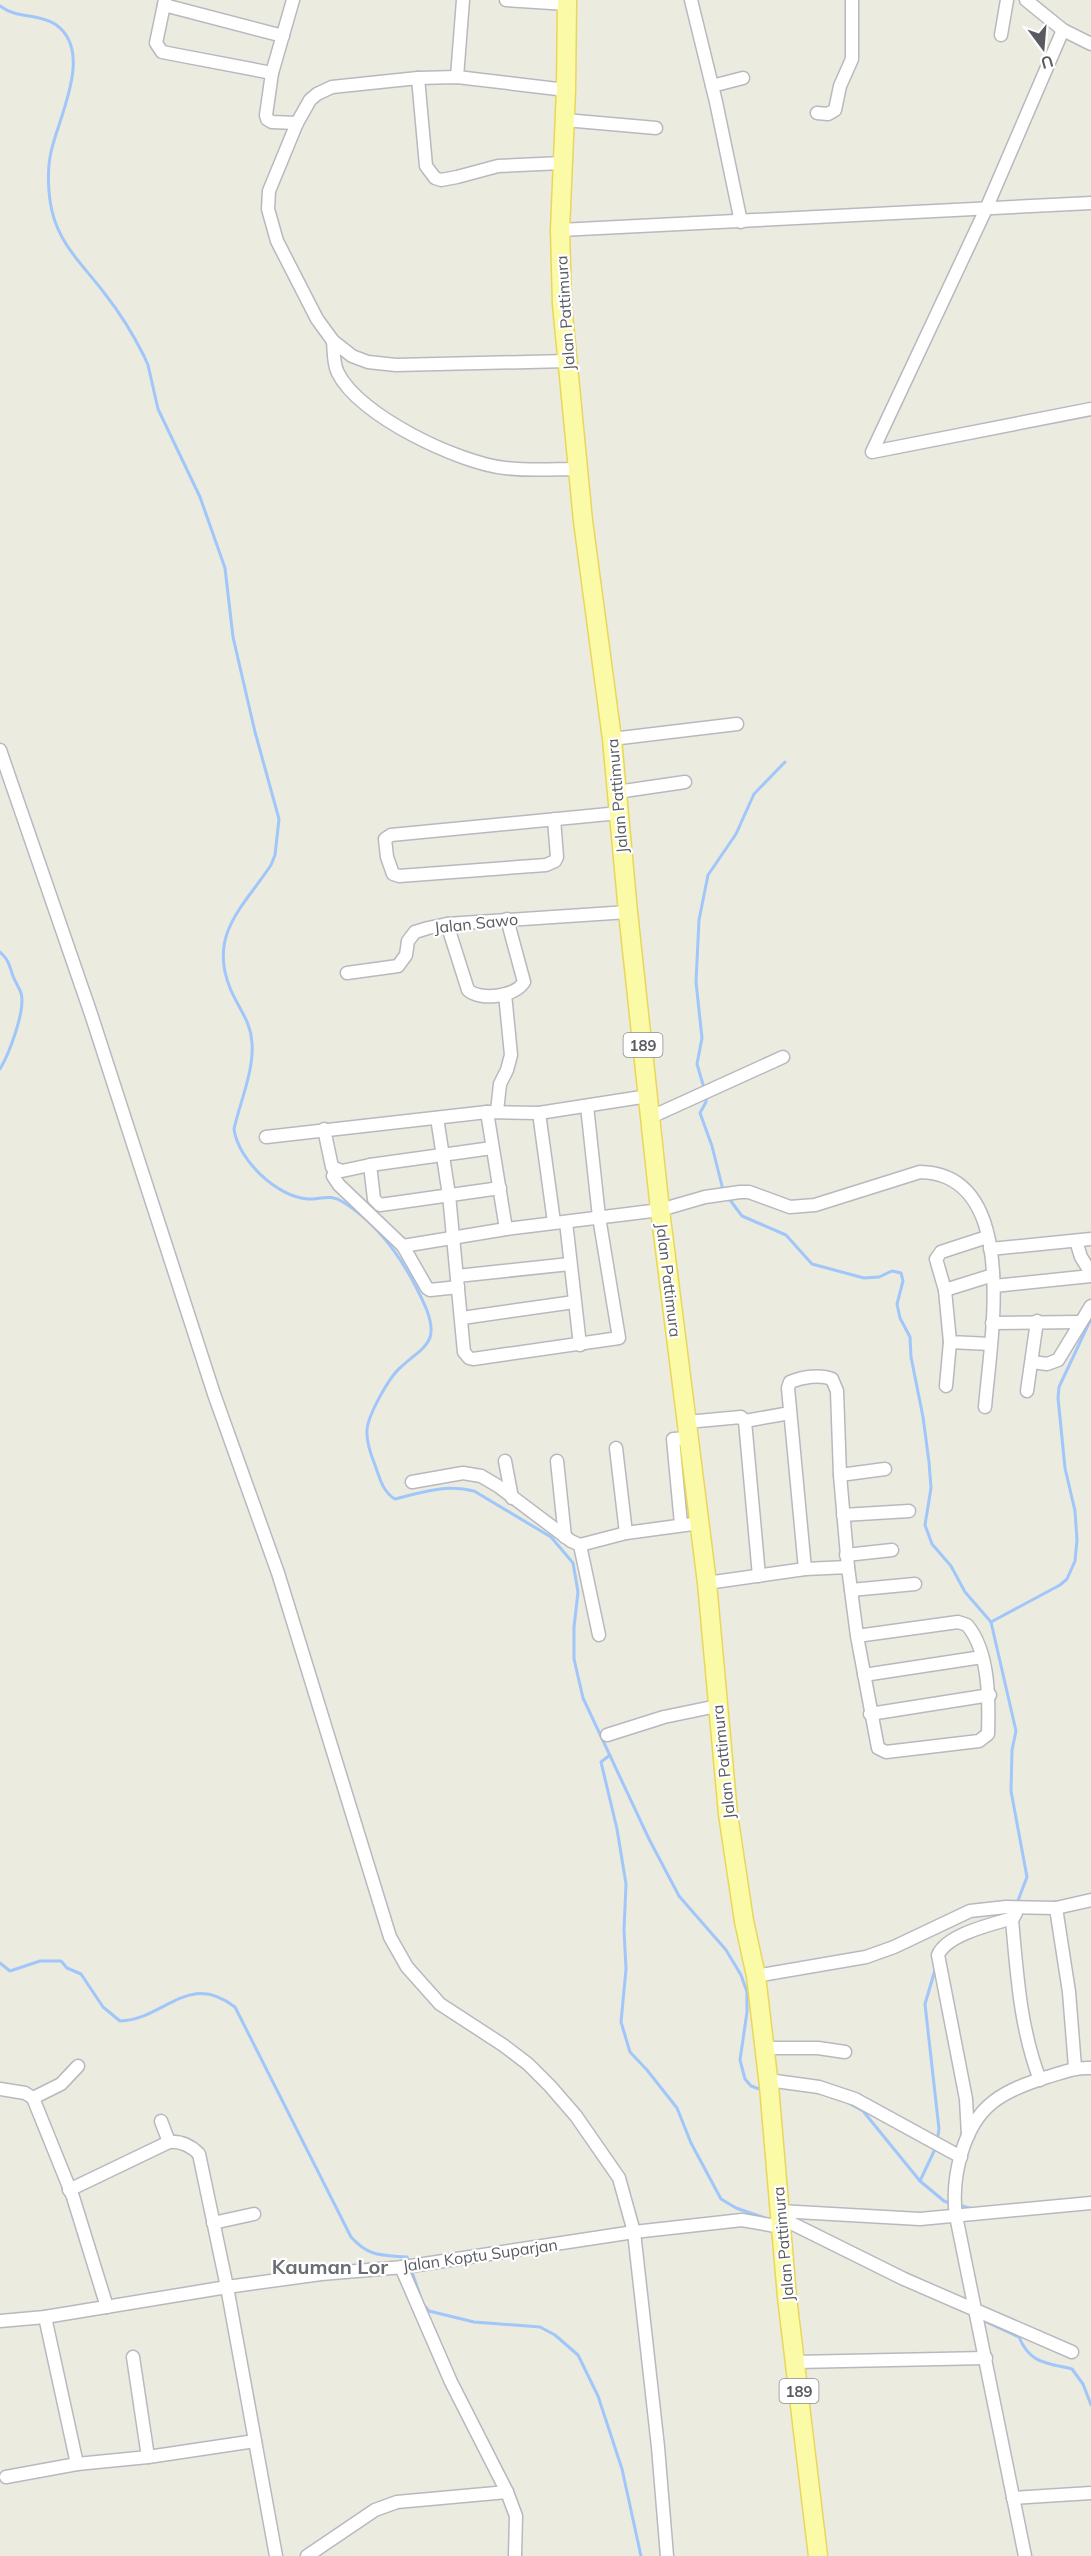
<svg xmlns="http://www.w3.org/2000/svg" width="1091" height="2556" font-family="Mulish,sans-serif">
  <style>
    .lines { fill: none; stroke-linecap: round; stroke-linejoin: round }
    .stream { stroke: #a1c6fa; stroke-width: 3 }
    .street-casing { stroke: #b8b9bf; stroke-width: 15 }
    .primary-casing { stroke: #e9d75b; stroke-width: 21 }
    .street { stroke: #fff; stroke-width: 12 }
    .primary { stroke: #fbfaa6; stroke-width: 18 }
    .labels { text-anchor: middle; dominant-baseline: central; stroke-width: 4.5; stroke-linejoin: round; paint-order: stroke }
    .shield { fill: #fff; stroke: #8b8c90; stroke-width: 1.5 }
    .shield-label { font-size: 15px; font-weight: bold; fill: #595b61 }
    .street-label { font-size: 16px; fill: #595b61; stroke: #fff }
    .quarter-label { font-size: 20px; font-weight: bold; fill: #6a6d72; stroke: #fff }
  </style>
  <rect width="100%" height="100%" fill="#ebebe0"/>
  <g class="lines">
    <g class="stream">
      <path d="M 0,6 C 17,19 37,13 55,24 C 95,51 58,118 51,152 C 47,169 48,194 52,211 C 60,246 85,267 105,294 C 120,313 133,334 144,356 L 148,365 L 158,409 L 200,497 L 225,568 L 233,637 L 255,732 L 279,819 L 275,855 L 271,865 C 244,906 208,934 230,988 C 238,1008 251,1021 252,1043 C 254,1071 240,1102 234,1129 C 238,1160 277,1197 308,1199 C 322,1199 331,1194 343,1202 C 382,1226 408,1267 426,1308 C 440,1343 424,1346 401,1367 C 389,1377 368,1415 367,1430 C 366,1442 371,1455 375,1465 C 380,1479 383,1492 395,1499 C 421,1492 447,1484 474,1491 L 551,1537 L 573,1563 L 578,1592 L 574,1627 L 574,1659 L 583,1698 L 649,1839 L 679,1896 L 726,1950 L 741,1975 L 747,1992 L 747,2012 L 740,2060 L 745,2079 L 751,2086 L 762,2090"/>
      <path d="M 0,952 C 9,960 9,965 13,976 C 15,982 19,987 21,993 C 26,1010 9,1054 0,1069"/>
      <polyline points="704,1088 697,1064 702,1038 696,982 699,920 708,875 736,834 754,794 785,762"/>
      <polyline points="706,1094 706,1102 700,1113 712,1146 723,1190"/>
      <polyline points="727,1196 742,1216 786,1235 812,1264 864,1278 879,1277 892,1271 901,1273 903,1281 897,1304 900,1318 910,1337 911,1357 923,1417 929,1462 931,1488 925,1525 932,1544 951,1566 965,1592 991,1622"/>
      <polyline points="610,1755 601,1762 617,1829 626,1884 624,1930 626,1969 621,2022 630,2052 647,2070 677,2108 691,2143 721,2199 736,2208 774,2221"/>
      <polyline points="1017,1903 1027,1877 1011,1791 1012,1750 1016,1731 991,1622 1060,1585 1067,1579 1075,1561 1077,1540 1075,1511 1065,1468 1058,1398 1059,1387 1091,1319"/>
      <path d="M 0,1963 L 10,1971 L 40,1961 L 61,1961 L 67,1968 L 81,1974 L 103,2007 L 120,2021 C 164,2020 188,1970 235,2007 L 351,2237 C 369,2257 381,2255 407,2257 L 409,2263"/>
      <polyline points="935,1970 925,2004 939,2129 937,2141"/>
      <polyline points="847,2102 863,2111 920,2181 944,2201 952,2204"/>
      <polyline points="920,2181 936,2147"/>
      <polyline points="1054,2201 1080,2199"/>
      <polyline points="959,2205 973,2209"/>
      <polyline points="411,2269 423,2304 429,2311 474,2322 540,2327 555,2335 578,2355 598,2396 622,2469 641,2556"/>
      <path d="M 980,2319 L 1019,2337 C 1030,2364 1047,2363 1072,2369 L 1083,2384 L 1091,2405"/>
    </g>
    <g class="street-casing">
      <g id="street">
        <polyline points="165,0 156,43 162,52 272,73"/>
        <polyline points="293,0 272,73 266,115 267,119 272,122 297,123"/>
        <polyline points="506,0 567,4"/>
        <polyline points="691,0 716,102 741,222"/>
        <polyline points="1026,0 1063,30 1091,44"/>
        <polyline points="164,5 283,36"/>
        <polyline points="1063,30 986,209 872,452 1091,409"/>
        <polyline points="1001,35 1007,0"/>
        <polyline points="457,77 463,0"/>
        <polyline points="418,78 426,166 435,178 441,180 457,177 498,166 562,163"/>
        <polyline points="712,86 743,78"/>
        <polyline points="566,90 457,77 418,78 332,87 317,94 310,100 297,123 269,191 268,209 277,241 317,319 333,341 352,356 368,362 396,365 568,361"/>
        <polyline points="817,113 828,114 835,110 840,86 852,59 852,0"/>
        <polyline points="565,120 656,128"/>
        <polyline points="560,230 1091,203"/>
        <path d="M 333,341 C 334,351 333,364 338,373 C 359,416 459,463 505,468 C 529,471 554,469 579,469"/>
        <polyline points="612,739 737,724"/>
        <polyline points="0,750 91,1014 214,1394 278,1573 390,1937 407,1967 440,2004 503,2045 528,2064 550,2086 576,2116 619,2178 634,2232 658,2447 667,2556"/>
        <polyline points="617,792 685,782"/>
        <polyline points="554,819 557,857 555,861 546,865 399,876 393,874 387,857 385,839 391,835 619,813"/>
        <path d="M 447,924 L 468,990 C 480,1001 515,997 524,982 L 507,919"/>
        <polyline points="347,973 398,966 406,955 408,941 415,932 428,928 447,924 628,912"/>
        <polyline points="497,1111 500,1084 507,1070 511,1055 505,994"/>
        <polyline points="487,1112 506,1229"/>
        <polyline points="539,1113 554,1222"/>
        <polyline points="651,1117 783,1057"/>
        <polyline points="437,1118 449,1195 464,1352 469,1358 473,1359 619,1338 599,1217 587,1106"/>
        <polyline points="324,1129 332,1167 342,1171 370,1165 492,1148"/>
        <polyline points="266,1137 487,1112 539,1113 648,1096"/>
        <polyline points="370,1165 374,1199 380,1205 500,1188"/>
        <polyline points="336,1169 333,1176 339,1185 403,1246 427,1288 430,1290 458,1287"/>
        <polyline points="566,1222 580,1345"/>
        <polyline points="987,1237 941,1252 936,1259 945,1290 950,1342 990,1344"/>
        <polyline points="1076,1241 1081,1257 1091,1273"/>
        <path d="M 403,1246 L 506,1229 L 660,1210 L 705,1197 L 740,1192 L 749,1192 L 790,1207 L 815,1205 L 920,1172 C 1022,1174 990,1343 985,1407"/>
        <polyline points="990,1249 1091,1239"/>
        <polyline points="457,1276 570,1264"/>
        <polyline points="994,1286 1091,1276"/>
        <polyline points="945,1290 993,1275"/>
        <polyline points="462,1318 574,1302"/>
        <polyline points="992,1323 1080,1322"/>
        <polyline points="1032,1362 1047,1364 1058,1360 1091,1306"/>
        <polyline points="946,1386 950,1342"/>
        <polyline points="1027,1391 1037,1321"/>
        <polyline points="687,1422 741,1417 745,1421"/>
        <polyline points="616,1448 626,1533"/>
        <polyline points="505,1461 512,1498"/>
        <polyline points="557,1461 565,1537"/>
        <polyline points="840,1475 885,1469"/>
        <polyline points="412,1482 463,1473 481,1476 498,1486 571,1541 580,1545 626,1533 700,1523"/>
        <polyline points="843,1515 909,1511"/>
        <polyline points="681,1524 673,1439 689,1438"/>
        <polyline points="580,1545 599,1635"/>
        <polyline points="846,1555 892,1550"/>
        <path d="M 805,1569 L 788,1388 L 790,1382 C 802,1377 820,1374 832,1379 L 837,1391 L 840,1475 L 848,1567"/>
        <polyline points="759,1576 745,1421 790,1413"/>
        <path d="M 707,1583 L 805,1569 L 848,1567 L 857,1636 L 878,1748 L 886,1752 L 979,1741 L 988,1734 C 989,1702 990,1652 967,1625 L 958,1622 L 857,1636"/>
        <polyline points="851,1590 915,1584"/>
        <polyline points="864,1675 982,1657"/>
        <polyline points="870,1714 990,1695"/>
        <polyline points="607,1735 664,1717 717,1706"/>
        <polyline points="1056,1908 1069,1992 1075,2067"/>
        <path d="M 1016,1913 L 1012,1920 C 1017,1974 1020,2028 1040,2080"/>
        <polyline points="756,1976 866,1957 894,1947 970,1911 1006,1907 1056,1908 1091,1900"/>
        <polyline points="764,2048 818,2048 845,2052"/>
        <polyline points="768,2080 819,2087 855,2099 961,2157"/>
        <polyline points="0,2089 25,2093 33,2098 73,2197 107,2307"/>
        <polyline points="33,2098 61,2084 78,2066"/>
        <polyline points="161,2121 169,2142"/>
        <path d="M 968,2136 L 966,2099 L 938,1955 C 947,1934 993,1924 1013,1918"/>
        <path d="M 69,2190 L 169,2142 C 181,2141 190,2145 199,2154 L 227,2287 L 276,2556"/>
        <polyline points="779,2211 920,2219 1091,2203"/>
        <polyline points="779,2217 904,2279 1072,2352"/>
        <polyline points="213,2223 254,2214"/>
        <polyline points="401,2267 451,2382 507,2492 516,2516 515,2556"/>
        <polyline points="45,2317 77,2464 148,2457 255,2441"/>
        <polyline points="0,2321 45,2317 227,2287 321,2274 404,2267 634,2232 742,2220 781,2227"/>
        <polyline points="133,2357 148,2457"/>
        <polyline points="796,2362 986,2358"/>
        <polyline points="6,2477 77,2464"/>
        <polyline points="1013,2498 1091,2493"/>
        <polyline points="307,2556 375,2510 397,2502 507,2492"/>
        <path d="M 1025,2556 L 956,2216 C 951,2180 962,2126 993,2102 C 1008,2090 1028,2083 1047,2077 C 1062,2073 1074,2067 1091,2068"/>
      </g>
    </g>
    <g class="primary-casing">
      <polyline id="primary" points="567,0 566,90 560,230 562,304 583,521 612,739 628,912 660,1210 707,1583 728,1814 744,1921 756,1976 769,2086 787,2297 818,2556"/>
    </g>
    <use href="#street" class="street"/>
    <use href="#primary" class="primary"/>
  </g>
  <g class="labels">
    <g class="shield">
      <rect x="623.5" y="1033" width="39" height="24" rx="4.5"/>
      <rect x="779.5" y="2379" width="39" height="24" rx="4.5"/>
    </g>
    <g class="shield-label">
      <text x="643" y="1045">189</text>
      <text x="799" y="2391">189</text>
    </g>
    <g class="street-label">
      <text transform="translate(565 313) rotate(-94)">Jalan Pattimura</text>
      <text transform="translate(617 796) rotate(-95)">Jalan Pattimura</text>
      <text transform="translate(476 923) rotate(-6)">Jalan Sawo</text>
      <text transform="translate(669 1280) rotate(83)">Jalan Pattimura</text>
      <text transform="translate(723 1762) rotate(-96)">Jalan Pattimura</text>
      <text transform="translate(783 2244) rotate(-95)">Jalan Pattimura</text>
      <text transform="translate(480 2255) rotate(-8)">Jalan Koptu Suparjan</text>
    </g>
    <g class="quarter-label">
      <text x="330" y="2266">Kauman Lor</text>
    </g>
  </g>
  <g transform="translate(1043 48) rotate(164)" stroke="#ffffff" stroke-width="4.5" paint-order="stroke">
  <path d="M0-4.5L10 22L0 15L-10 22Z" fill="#595b61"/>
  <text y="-9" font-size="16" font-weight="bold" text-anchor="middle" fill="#595b61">U</text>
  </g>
</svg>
